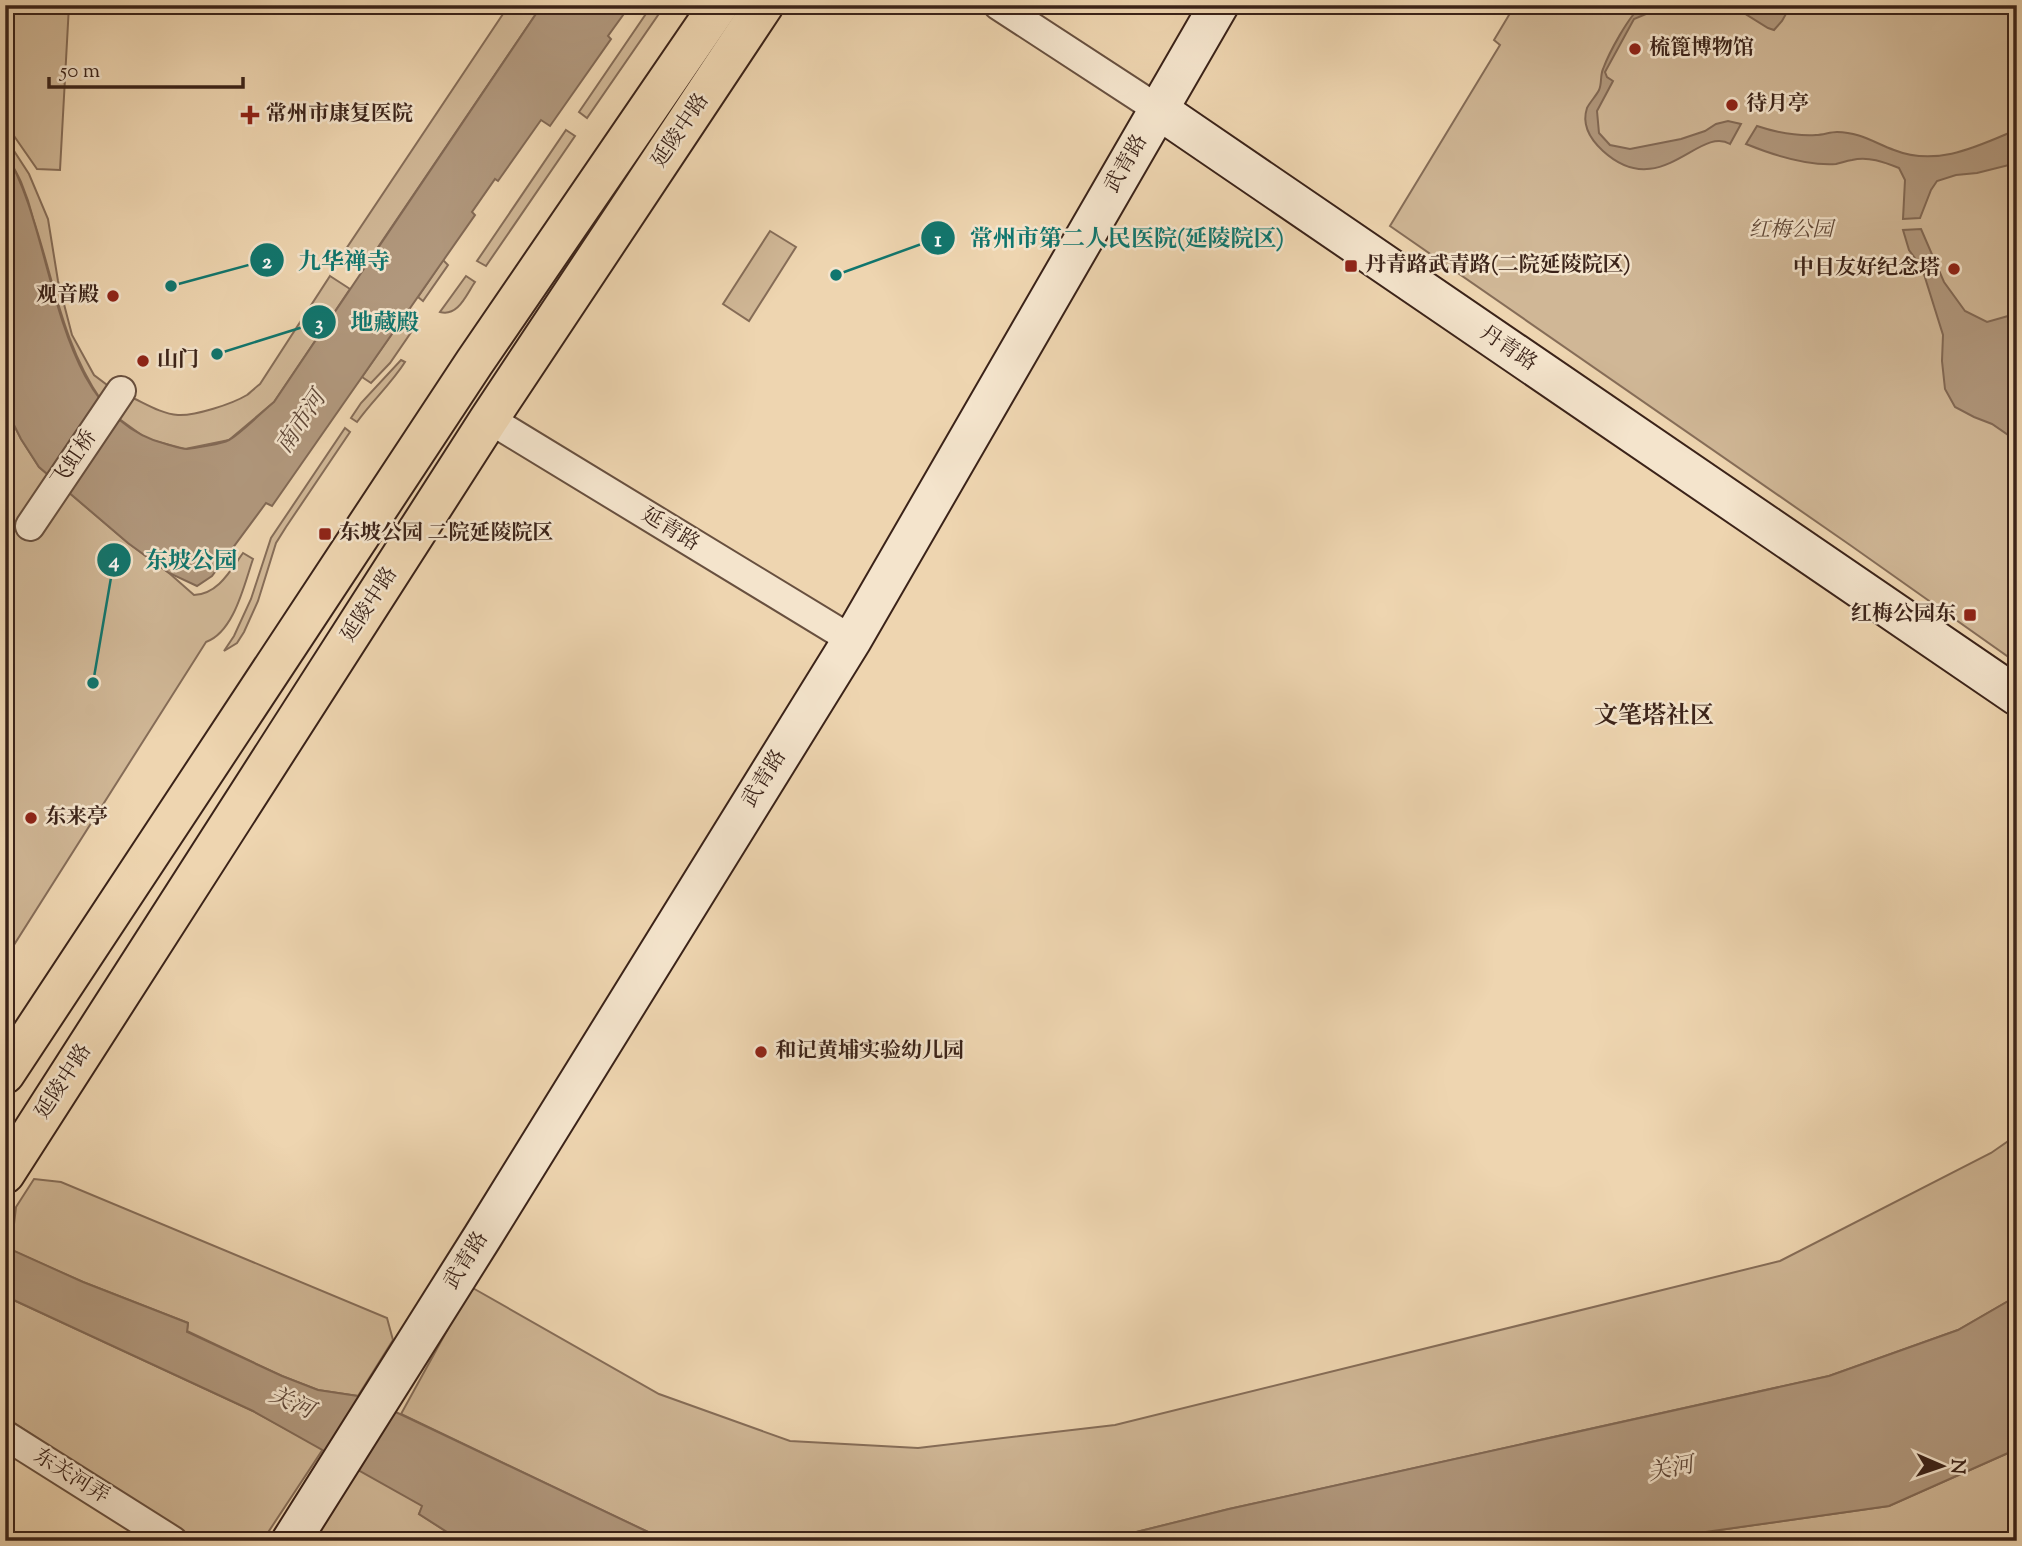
<svg xmlns="http://www.w3.org/2000/svg" width="2022" height="1546" font-family="'Sorts Mill Goudy','Noto Serif SC',serif">
  <style>
    .green { fill: #d0b796; stroke: #866d58; stroke-width: 2 }
    .water { fill: #b1987d; stroke: #826955; stroke-width: 2 }
    .lines { fill: none; stroke-linecap: round; stroke-linejoin: round }
    .street-casing { stroke: #68503f; stroke-width: 32 }
    .secondary-casing { stroke: #3b2319; stroke-width: 42 }
    .primary-casing { stroke: #3b2319; stroke-width: 42 }
    .street { stroke: #f4e4cc; stroke-width: 28 }
    .secondary { stroke: #f4e4cc; stroke-width: 38 }
    .primary { stroke: #eed5b0; stroke-width: 38 }
    .poi-dot { fill: #8f2418; stroke: #f4e4cc; stroke-width: 2.5 }
    .labels { text-anchor: middle; dominant-baseline: central; stroke-width: 5; stroke-linejoin: round; paint-order: stroke }
    .poi-label { font-size: 21px; font-weight: bold; fill: #3b2319; stroke: #f4e4cc; text-anchor: start }
    .street-label { font-size: 21px; fill: #3b2319; stroke: #f4e4cc }
    .park-label { font-size: 21px; font-style: italic; fill: #604838; stroke: #f4e4cc }
    .water-label { font-size: 23px; font-style: italic; fill: #5e4637; stroke: #f4e4cc }
    .quarter-label { font-size: 24px; font-weight: bold; fill: #3b2319; stroke: #f4e4cc }
    .leader { fill: none; stroke: #0f766e; stroke-width: 2.5 }
    .callout-dot { fill: #0f766e; stroke: #f4e4cc; stroke-width: 2.5 }
    .mark-label { font-size: 21px; text-anchor: middle; font-weight: bold; fill: #fff }
    .callout-label { font-size: 23px; text-anchor: middle; font-weight: bold; fill: #0f766e; stroke: #f4e4cc; stroke-width: 5; stroke-linejoin: round; paint-order: stroke }
  </style>
  <rect width="100%" height="100%" fill="#eed5b0"/>
  <filter id="stains"><feTurbulence type="fractalNoise" baseFrequency=".00286" numOctaves="4"/><feColorMatrix values="0 0 0 0 .2 0 0 0 0 .09 0 0 0 0 .02 0 0 0 .5 -.17"/></filter>
  <radialGradient id="worn" r=".72"><stop offset=".6" stop-color="#630" stop-opacity="0"/><stop offset="1" stop-color="#630" stop-opacity=".3"/></radialGradient>
  <g class="green">
    <polygon points="5,5 69,5 60,170 37,169 5,123"/>
    <polygon points="509,5 542,5 368,262 346,249"/>
    <polygon points="652,5 665,5 587,118 579,112"/>
    <polygon points="1515,5 2017,5 2017,663 1850,545 1390,226 1500,45 1494,40"/>
    <polygon points="566,130 575,136 486,266 477,261"/>
    <path d="M 5,137 L 29,174 L 48,219 L 58,281 L 72,335 L 94,375 L 111,388 L 101,400 C 63,345 54,281 33,218 C 30,206 26,194 21,182 C 13,164 5,158 5,137 Z"/>
    <polygon points="770,231 796,247 749,321 723,304"/>
    <polygon points="443,260 448,265 423,301 418,297"/>
    <path d="M 330,276 L 350,289 L 274,402 L 229,440 L 185,449 L 147,439 L 118,418 L 131,397 C 146,404 162,414 178,415 C 195,416 232,404 247,395 C 251,392 256,387 260,384 Z"/>
    <path d="M 466,276 L 475,282 C 466,295 458,317 440,312 Z"/>
    <polygon points="400,322 412,331 390,363 371,383 362,377"/>
    <path d="M 401,360 L 405,362 C 391,384 372,401 357,422 L 351,418 L 361,403 Z"/>
    <path d="M 5,407 L 21,439 L 39,467 L 128,543 L 169,573 L 194,595 C 218,594 230,571 243,553 L 253,559 C 244,585 234,632 206,642 L 5,959 Z"/>
    <polygon points="345,428 350,432 286,527 276,543 258,601 244,632 237,643 224,651 234,636 251,599 271,538"/>
    <polygon points="2017,1135 2017,1296 1958,1330 1829,1376 1229,1509 1100,1541 667,1541 401,1414 471,1287 659,1394 790,1441 918,1448 1115,1425 1780,1261 1991,1153"/>
    <polygon points="34,1179 61,1182 387,1318 393,1340 358,1396 318,1390 282,1376 187,1331 188,1323 83,1282 11,1250 16,1207"/>
    <polygon points="5,1296 253,1411 323,1449 265,1537 261,1541 195,1541 5,1417"/>
    <polygon points="2017,1449 2017,1541 1642,1541 1889,1506"/>
    <polygon points="359,1469 423,1506 419,1514 461,1541 313,1541"/>
  </g>
  <g class="water">
    <path d="M 542,5 L 634,5 L 629,13 L 626,11 L 608,36 L 611,39 L 550,126 L 541,120 L 498,181 L 495,179 L 472,212 L 475,215 L 272,506 L 266,503 L 212,576 L 197,586 L 169,573 L 128,543 L 39,467 L 21,439 L 5,407 L 5,152 C 59,239 49,414 166,444 C 173,446 180,449 187,449 C 196,448 221,444 229,440 C 240,434 263,411 274,402 Z"/>
    <polygon points="1727,5 1791,5 1782,21 1774,30 1768,28 1734,7"/>
    <path d="M 1642,6 L 1647,8 L 1646,14 L 1634,19 L 1605,72 L 1607,77 L 1613,81 L 1597,111 L 1599,133 L 1610,145 L 1630,149 L 1681,139 L 1705,131 L 1716,124 L 1728,121 L 1741,124 L 1730,144 C 1699,125 1660,203 1603,151 C 1591,140 1581,126 1587,108 C 1590,102 1596,96 1599,90 C 1602,84 1600,76 1603,69 C 1609,53 1629,15 1642,6 Z"/>
    <path d="M 1757,126 C 1775,132 1797,136 1816,135 C 1823,135 1830,132 1837,132 C 1859,132 1875,143 1894,150 C 1934,166 1972,149 2009,133 L 2017,157 L 2017,163 L 1977,173 L 1956,175 L 1937,181 L 1931,190 L 1920,218 L 1903,219 L 1905,180 L 1899,168 C 1884,162 1868,156 1852,160 C 1846,161 1841,163 1836,164 C 1806,166 1773,155 1746,144 Z"/>
    <polygon points="1921,229 1944,282 1965,311 1987,322 2008,316 2017,309 2017,441 1992,424 1974,417 1955,407 1945,389 1942,361 1943,335 1922,268 1909,250 1903,230"/>
    <polygon points="5,1240 12,1250 83,1282 188,1323 187,1332 282,1376 318,1390 358,1396 400,1414 667,1541 461,1541 419,1514 422,1506 253,1411 5,1296"/>
    <polygon points="2017,1296 2017,1449 1889,1506 1642,1541 1100,1541 1229,1509 1829,1376 1958,1330"/>
  </g>
  <g class="lines">
    <g class="street-casing">
      <g id="street">
        <polyline points="998,5 1159,110"/>
        <polyline points="489,419 852,640"/>
        <polyline points="30,526 121,391"/>
        <polyline points="5,1435 173,1541"/>
      </g>
    </g>
    <g class="secondary-casing">
      <g id="secondary">
        <polyline points="1159,110 2017,696"/>
        <polyline points="291,1541 483,1236 852,640 1219,5"/>
      </g>
    </g>
    <g class="primary-casing">
      <g id="primary">
        <polyline points="5,1074 474,363 719,5"/>
        <polyline points="5,1174 489,419 764,5"/>
      </g>
    </g>
    <use href="#street" class="street"/>
    <use href="#secondary" class="secondary"/>
    <use href="#primary" class="primary"/>
  </g>
  <g class="poi-dot">
    <circle cx="1635" cy="49" r="7"/>
    <circle cx="1732" cy="105" r="7"/>
    <path d="M246.5 104.5h7v7h7v7h-7v7h-7v-7h-7v-7h7z"/>
    <rect x="1344" y="259" width="14" height="14" rx="3.5"/>
    <circle cx="1954" cy="269" r="7"/>
    <circle cx="113" cy="296" r="7"/>
    <circle cx="143" cy="361" r="7"/>
    <rect x="318" y="527" width="14" height="14" rx="3.5"/>
    <rect x="1963" y="608" width="14" height="14" rx="3.5"/>
    <circle cx="31" cy="818" r="7"/>
    <circle cx="761" cy="1052" r="7"/>
  </g>
  <g class="labels">
    <g class="poi-label">
      <text x="1649" y="49">梳篦博物馆</text>
      <text x="1746" y="105">待月亭</text>
      <text x="266" y="115">常州市康复医院</text>
      <text x="1365" y="266">丹青路武青路(二院延陵院区)</text>
      <text x="1940" y="269" text-anchor="end">中日友好纪念塔</text>
      <text x="99" y="296" text-anchor="end">观音殿</text>
      <text x="157" y="361">山门</text>
      <text x="339" y="534">东坡公园 二院延陵院区</text>
      <text x="1956" y="615" text-anchor="end">红梅公园东</text>
      <text x="45" y="818">东来亭</text>
      <text x="775" y="1052">和记黄埔实验幼儿园</text>
    </g>
    <g class="street-label">
      <text transform="translate(681 131) rotate(-56)">延陵中路</text>
      <text transform="translate(1127 164) rotate(-60)">武青路</text>
      <text transform="translate(1508 349) rotate(34)">丹青路</text>
      <text transform="translate(75 459) rotate(-56)">飞虹桥</text>
      <text transform="translate(670 530) rotate(31)">延青路</text>
      <text transform="translate(370 605) rotate(-57)">延陵中路</text>
      <text transform="translate(765 779) rotate(-58)">武青路</text>
      <text transform="translate(64 1082) rotate(-57)">延陵中路</text>
      <text transform="translate(467 1261) rotate(-58)">武青路</text>
      <text transform="translate(71 1477) rotate(32)">东关河弄</text>
    </g>
    <g class="park-label">
      <text x="1791" y="231">红梅公园</text>
    </g>
    <g class="water-label">
      <text transform="translate(302 423) rotate(-56)">南市河</text>
      <text transform="translate(291 1404) rotate(24)">关河</text>
      <text transform="translate(1671 1470) rotate(-11)">关河</text>
    </g>
    <g class="quarter-label">
      <text x="1654" y="717">文笔塔社区</text>
    </g>
  </g>
  <path class="leader" d="M836 275L938 238M171 286L267 260M217 354L319 322M93 683L114 560"/>
  <g class="callout-dot">
    <circle cx="836" cy="275" r="7"/>
    <circle cx="171" cy="286" r="7"/>
    <circle cx="217" cy="354" r="7"/>
    <circle cx="93" cy="683" r="7"/>
    <circle cx="938" cy="238" r="18"/>
    <circle cx="267" cy="260" r="18"/>
    <circle cx="319" cy="322" r="18"/>
    <circle cx="114" cy="560" r="18"/>
  </g>
  <g class="mark-label">
    <text x="938" y="246">1</text>
    <text x="267" y="268">2</text>
    <text x="319" y="330">3</text>
    <text x="114" y="567">4</text>
  </g>
  <g class="callout-label">
    <text x="1127" y="246">常州市第二人民医院(延陵院区)</text>
    <text x="344" y="269">九华禅寺</text>
    <text x="385" y="330">地藏殿</text>
    <text x="191" y="568">东坡公园</text>
  </g>
  <rect width="2022" height="1546" fill="none" stroke="#eed5b0" stroke-width="28"/>
  <rect x="7" y="7" width="2008" height="1532" fill="none" stroke="#3b2319" stroke-width="3.5"/>
  <rect x="14" y="14" width="1994" height="1518" fill="none" stroke="#3b2319" stroke-width="2"/>
  <g transform="translate(1942 1466) rotate(92)" stroke="#f4e4cc" stroke-width="5" paint-order="stroke">
  <path d="M0-5L12 26L0 18L-12 26Z" fill="#3b2319"/>
  <text y="-10" font-size="19" font-weight="bold" text-anchor="middle" fill="#3b2319">N</text>
  </g>
  <path d="M49 77v10h194v-10" fill="none" stroke="#3b2319" stroke-width="3.5"/>
  <text x="60" y="77" font-size="21" fill="#3b2319" stroke="#f4e4cc" stroke-width="5" paint-order="stroke">50 m</text>
  <rect width="100%" height="100%" filter="url(#stains)"/>
  <rect width="100%" height="100%" fill="url(#worn)"/>
</svg>
